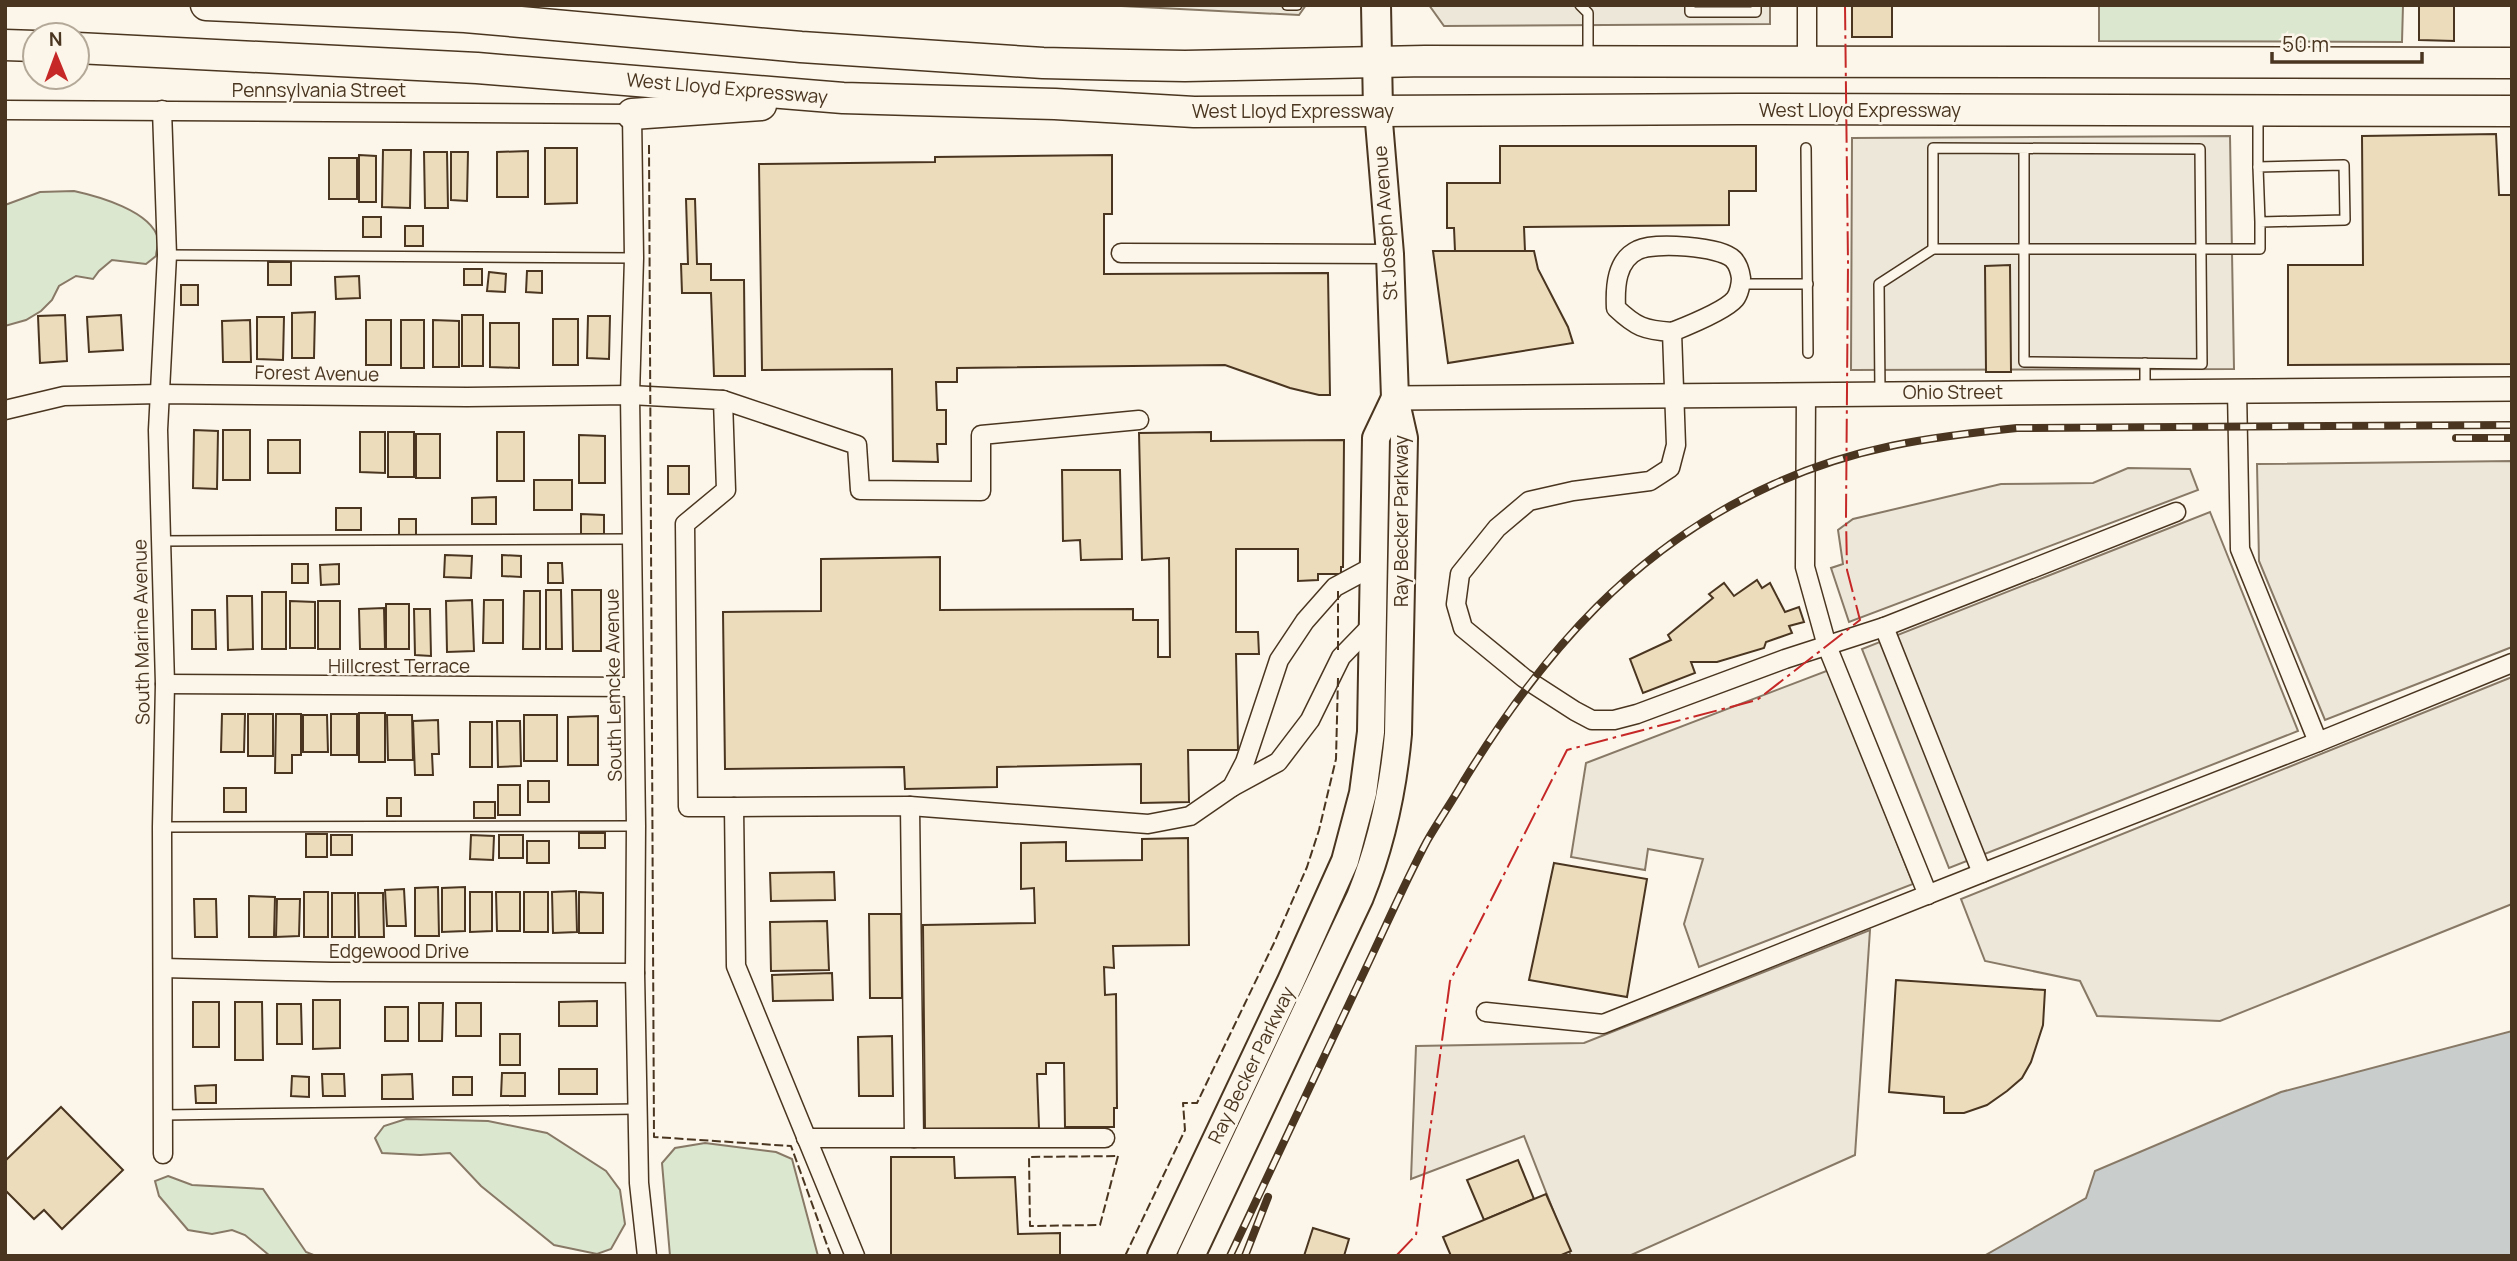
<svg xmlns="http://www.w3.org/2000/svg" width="2517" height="1261" font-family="Manrope,sans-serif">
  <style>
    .green { fill: #dce7d0; stroke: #887966; stroke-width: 2 }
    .parking { fill: #ede7d9; stroke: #887966; stroke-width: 2 }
    .water { fill: #c9cecd; stroke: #887966; stroke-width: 2 }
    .building { fill: #ecdcbc; stroke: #4a3520; stroke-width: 2 }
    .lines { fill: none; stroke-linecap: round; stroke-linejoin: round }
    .service-casing { stroke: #4a3520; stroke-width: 12 }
    .minor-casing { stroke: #4a3520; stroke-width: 21 }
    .tertiary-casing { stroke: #4a3520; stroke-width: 26 }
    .secondary-casing { stroke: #4a3520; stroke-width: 30 }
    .primary-casing { stroke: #4a3520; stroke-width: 32 }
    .trunk-casing { stroke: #4a3520; stroke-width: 33 }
    .service { stroke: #fbf6e9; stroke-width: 9 }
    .minor { stroke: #fbf6e9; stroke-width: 18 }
    .tertiary { stroke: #fbf6e9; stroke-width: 23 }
    .secondary { stroke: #fbf6e9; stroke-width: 26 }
    .primary { stroke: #fbf6e9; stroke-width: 28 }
    .trunk { stroke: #fbf6e9; stroke-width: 30 }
    .rail-casing { stroke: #4a3520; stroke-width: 8 }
    .rail { stroke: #fbf6e9; stroke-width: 5; stroke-dasharray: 16; stroke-linecap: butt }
    .fence { stroke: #4a3520; stroke-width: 2; stroke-dasharray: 9 3.5; stroke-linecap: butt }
    .power { stroke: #c62828; stroke-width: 2; stroke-dasharray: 24 5 3.5 5; stroke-linecap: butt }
    .labels { text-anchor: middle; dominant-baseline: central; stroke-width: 5; stroke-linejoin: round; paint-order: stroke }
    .street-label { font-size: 19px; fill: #4a3520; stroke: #fbf6e9 }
  </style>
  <rect width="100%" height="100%" fill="#fbf6e9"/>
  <g class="green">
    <polygon points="2099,5 2403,5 2402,42 2099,41"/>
    <path d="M 74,191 C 97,196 152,211 158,239 C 159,244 156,251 156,256 L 146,264 L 112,260 L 99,271 L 93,279 L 76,276 L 59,286 L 52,300 L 41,311 L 26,320 L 5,326 L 5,205 L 40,192 Z"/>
    <polygon points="406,1119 488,1121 547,1133 606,1171 620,1190 625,1224 611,1249 597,1254 554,1245 481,1186 450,1153 420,1155 382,1153 375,1138 384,1126"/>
    <polygon points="705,1143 776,1152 792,1159 818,1256 670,1256 662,1163 675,1148"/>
    <polygon points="168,1176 192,1185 263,1189 306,1252 316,1256 270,1256 245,1235 232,1230 212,1234 188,1230 159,1196 155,1181"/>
  </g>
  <g class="parking">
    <polygon points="1102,5 1306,5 1299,15"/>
    <polygon points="1429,5 1770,5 1770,24 1444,26"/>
    <polygon points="2230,136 2234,369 1851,370 1852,138"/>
    <polygon points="2512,461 2512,647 2325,720 2259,561 2257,464"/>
    <polygon points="2128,468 2190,469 2198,490 1849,622 1831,568 1843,564 1838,530 1853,519 2001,484 2093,483"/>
    <polygon points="2210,512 2298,731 1949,868 1862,649"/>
    <polygon points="1829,670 1913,884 1699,967 1684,924 1703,859 1648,849 1645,870 1571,857 1586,763"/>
    <polygon points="2512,677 2512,904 2220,1021 2097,1016 2080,981 1985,961 1961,899"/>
    <polygon points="1870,930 1855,1155 1629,1256 1571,1256 1524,1136 1411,1179 1416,1046 1584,1043"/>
  </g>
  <polygon class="water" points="2512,1031 2512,1256 1984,1256 2086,1198 2095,1171 2281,1092"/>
  <g class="building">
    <rect x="1852" y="5" width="40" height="32"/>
    <polygon points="2419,5 2454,5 2454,41 2419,40"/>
    <polygon points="2496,134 2499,195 2512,195 2512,364 2288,365 2288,265 2363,265 2362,136"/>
    <polygon points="1500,146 1756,146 1756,191 1729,191 1729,225 1524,227 1525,251 1455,251 1454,228 1447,228 1447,183 1500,183"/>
    <polygon points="545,148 577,148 577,203 545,204"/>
    <polygon points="383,150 411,150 410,208 382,207"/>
    <polygon points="528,151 528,197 497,197 497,152"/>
    <polygon points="424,152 447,152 448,208 425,208"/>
    <polygon points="451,152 468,152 467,201 451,200"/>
    <polygon points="359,155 376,156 376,202 359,202"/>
    <polygon points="1112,155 1112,214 1104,214 1104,274 1328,273 1330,395 1319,395 1290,388 1225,365 957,368 957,382 936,382 937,410 946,410 946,444 937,444 938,462 893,461 892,369 762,370 759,164 935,162 935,157"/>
    <rect x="329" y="158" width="28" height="41"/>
    <polygon points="686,199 695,199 697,264 711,264 711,280 744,280 745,376 714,376 711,293 682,293 681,264 688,264"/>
    <rect x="363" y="217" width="18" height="20"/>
    <rect x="405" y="226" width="18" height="20"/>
    <polygon points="1433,251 1534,251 1538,269 1568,327 1573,343 1448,363"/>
    <rect x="268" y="262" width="23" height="23"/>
    <polygon points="2010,265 2011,372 1986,372 1985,266"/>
    <rect x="464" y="269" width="18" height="16"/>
    <polygon points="527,271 542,271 542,293 526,292"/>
    <polygon points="489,272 506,274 505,292 487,291"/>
    <polygon points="359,276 360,298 336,299 335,277"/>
    <rect x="181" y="285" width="17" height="20"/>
    <polygon points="315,312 314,358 292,358 292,313"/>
    <polygon points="65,315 67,361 40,363 38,316"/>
    <polygon points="121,315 123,350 89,352 87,317"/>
    <rect x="462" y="315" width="21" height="51"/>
    <polygon points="588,316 610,316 609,359 587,358"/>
    <polygon points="257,317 284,317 283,360 257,359"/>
    <rect x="553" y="319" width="25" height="46"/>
    <polygon points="250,320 251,362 223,362 222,321"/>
    <rect x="366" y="320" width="25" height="45"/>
    <rect x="401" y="320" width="23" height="48"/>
    <polygon points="433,320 459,321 459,367 433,367"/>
    <polygon points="490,323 519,323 519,368 490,367"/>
    <polygon points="194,430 218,431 217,489 193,488"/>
    <rect x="223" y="430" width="27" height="50"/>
    <polygon points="360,432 385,432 385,473 360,472"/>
    <rect x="388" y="432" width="26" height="45"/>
    <rect x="497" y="432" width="27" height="49"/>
    <polygon points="1211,432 1211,441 1344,440 1343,567 1341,567 1341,574 1318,574 1318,580 1298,581 1298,549 1236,549 1236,632 1258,632 1259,654 1236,654 1238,750 1188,750 1189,802 1141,803 1141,764 997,767 997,787 905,789 904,767 725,769 723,612 821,611 821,559 940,557 940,610 1133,609 1133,620 1158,620 1158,657 1170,657 1169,558 1142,560 1139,433"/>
    <rect x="416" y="434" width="24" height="44"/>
    <polygon points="579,435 605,436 605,483 579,483"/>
    <rect x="268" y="440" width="32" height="33"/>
    <rect x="668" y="466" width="21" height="28"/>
    <polygon points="1062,470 1120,470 1122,559 1081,560 1080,540 1063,541"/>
    <rect x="534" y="480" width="38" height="30"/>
    <polygon points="496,497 496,524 472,524 472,498"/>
    <rect x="336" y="508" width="25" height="22"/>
    <polygon points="581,514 604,515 604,534 581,534"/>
    <rect x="399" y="519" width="17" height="16"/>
    <polygon points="445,555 472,556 471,578 444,577"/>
    <polygon points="502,555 521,556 521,577 502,576"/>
    <polygon points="548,563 562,563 563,583 548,583"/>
    <rect x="292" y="564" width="16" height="19"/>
    <polygon points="339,564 339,584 321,585 320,565"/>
    <polygon points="1757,580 1762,588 1770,583 1785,612 1799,607 1804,622 1789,626 1792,633 1766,642 1764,648 1717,662 1691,662 1695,673 1643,693 1630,659 1671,640 1668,635 1713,598 1709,594 1724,583 1734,596"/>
    <polygon points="546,590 561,590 562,649 546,649"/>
    <polygon points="572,590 601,590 601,651 573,651"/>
    <polygon points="524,591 540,591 540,649 523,649"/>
    <rect x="262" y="592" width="24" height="57"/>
    <polygon points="227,596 252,596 253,649 228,650"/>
    <polygon points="472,600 474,651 447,652 446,601"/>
    <polygon points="484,600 503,600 503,643 483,643"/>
    <polygon points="290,601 315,602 315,648 290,648"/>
    <rect x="318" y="601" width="22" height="48"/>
    <rect x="386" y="604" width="23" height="45"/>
    <polygon points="384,608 385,649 360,649 359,609"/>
    <polygon points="414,609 430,609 431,656 415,655"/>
    <polygon points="192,610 215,610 216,649 192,649"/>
    <rect x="359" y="713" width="26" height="49"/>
    <polygon points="222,714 245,714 244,752 221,752"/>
    <rect x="248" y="714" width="25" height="42"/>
    <polygon points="276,714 301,714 301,755 292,755 292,773 275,773"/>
    <rect x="331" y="714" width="26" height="41"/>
    <polygon points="303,715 327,715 328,752 303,752"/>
    <polygon points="387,715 412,715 413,760 388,760"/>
    <rect x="524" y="715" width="33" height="46"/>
    <polygon points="598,716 598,765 568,765 568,717"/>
    <polygon points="438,720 439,754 432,754 433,775 415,775 413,721"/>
    <polygon points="497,721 520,721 521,766 498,767"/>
    <rect x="470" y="722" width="22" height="45"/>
    <rect x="528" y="781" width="21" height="21"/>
    <rect x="498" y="785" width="22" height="30"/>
    <rect x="224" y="788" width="22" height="24"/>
    <rect x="387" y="798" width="14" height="18"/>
    <rect x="474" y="802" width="21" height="16"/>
    <rect x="579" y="833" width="26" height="15"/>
    <rect x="306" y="834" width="21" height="23"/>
    <rect x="331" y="835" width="21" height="20"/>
    <polygon points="471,835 494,836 493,860 470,859"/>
    <rect x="499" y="835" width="24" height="23"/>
    <polygon points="1188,838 1189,945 1113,946 1114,968 1104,967 1105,995 1116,994 1117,1108 1114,1108 1114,1127 1065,1127 1064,1063 1046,1063 1046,1074 1037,1074 1039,1128 925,1129 923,925 1035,923 1034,888 1021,889 1021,843 1066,842 1066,861 1142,860 1142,839"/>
    <rect x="527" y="841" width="22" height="22"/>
    <polygon points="1554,863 1647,879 1627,997 1529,980"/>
    <polygon points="834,872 835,900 771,901 770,873"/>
    <polygon points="438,887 439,936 415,936 415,888"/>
    <polygon points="465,887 465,931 442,932 442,888"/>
    <polygon points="404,889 406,926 387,926 385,890"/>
    <polygon points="576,891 577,932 553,933 552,892"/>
    <rect x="304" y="892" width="24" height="45"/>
    <polygon points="470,892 492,892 492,931 470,932"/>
    <polygon points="496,892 520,892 520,931 497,931"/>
    <rect x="524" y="892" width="24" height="40"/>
    <polygon points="579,892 603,893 603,933 579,933"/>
    <rect x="332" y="893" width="23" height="44"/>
    <polygon points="358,893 383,893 384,937 359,937"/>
    <polygon points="249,896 275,897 274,937 249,937"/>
    <polygon points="194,899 216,899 217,937 195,937"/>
    <polygon points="277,899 300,899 299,936 276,937"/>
    <polygon points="869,914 901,914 902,998 870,998"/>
    <polygon points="827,921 829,970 771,971 770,922"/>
    <polygon points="832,973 833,1000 773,1001 772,975"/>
    <polygon points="1896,980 2045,990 2043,1025 2031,1062 2022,1078 2007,1091 1987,1105 1964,1113 1944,1113 1944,1097 1889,1092"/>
    <polygon points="313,1000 340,1000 340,1048 313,1049"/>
    <polygon points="597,1001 597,1026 559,1026 559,1002"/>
    <rect x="193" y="1002" width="26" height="45"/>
    <polygon points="235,1002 262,1002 263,1060 235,1060"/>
    <polygon points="419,1003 443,1003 442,1041 419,1041"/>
    <rect x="456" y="1003" width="25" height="33"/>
    <polygon points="277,1004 301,1004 302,1044 277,1044"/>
    <rect x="385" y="1007" width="23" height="34"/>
    <rect x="500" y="1034" width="20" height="31"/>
    <polygon points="892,1036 893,1096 859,1096 858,1037"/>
    <rect x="559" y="1069" width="38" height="25"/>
    <polygon points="502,1073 525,1073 525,1096 501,1096"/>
    <polygon points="322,1074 344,1074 345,1096 323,1096"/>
    <polygon points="412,1074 413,1099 382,1099 382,1075"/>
    <polygon points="292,1076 309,1077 309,1097 291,1096"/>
    <rect x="453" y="1077" width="19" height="18"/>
    <polygon points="216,1085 216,1103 196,1103 195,1086"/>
    <polygon points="61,1107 123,1170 62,1229 44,1210 34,1219 5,1190 5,1161"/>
    <polygon points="891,1157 954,1157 955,1178 1015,1177 1018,1234 1060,1233 1060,1256 891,1256"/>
    <polygon points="1518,1160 1534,1199 1484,1220 1467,1180"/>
    <polygon points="1546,1194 1571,1251 1559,1256 1451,1256 1443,1237"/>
    <polygon points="1313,1228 1349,1239 1344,1256 1304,1256"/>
  </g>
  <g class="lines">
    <g class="service-casing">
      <g id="service">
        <polyline points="1287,5 1297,5"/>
        <polyline points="1580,5 1588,13 1588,56"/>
        <polyline points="1690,5 1690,12 1756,12 1756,5"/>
        <polyline points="2258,116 2258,167"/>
        <polyline points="1806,148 1808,353"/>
        <polyline points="1933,249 1933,148 2200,149 2202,364 2024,362 2024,149"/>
        <polyline points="167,255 634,258"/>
        <polyline points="1741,284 1808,284"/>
        <polyline points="2145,363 2145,390"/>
        <polyline points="1880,393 1879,284 1933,249 2260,249 2260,222 2345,220 2344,165 2258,167 2260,222"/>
        <polyline points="160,541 632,539"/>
        <polyline points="162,827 636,826"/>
        <polyline points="163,1115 637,1109"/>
      </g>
    </g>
    <g class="minor-casing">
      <g id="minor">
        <polyline points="1807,63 1807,5"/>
        <polyline points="5,110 632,114 634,258 630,395 636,826 635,973 639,1183 647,1256"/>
        <polyline points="162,110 167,255 158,430 165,684 162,827 163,1154"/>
        <polyline points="1121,253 1390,254"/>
        <path d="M 1672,332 C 1644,330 1636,327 1616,308 C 1615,287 1616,260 1638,250 C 1654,242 1720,246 1733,259 C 1738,264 1740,271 1741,278 C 1741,284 1739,294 1735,299 C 1725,311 1687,326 1672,332 L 1676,445 L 1670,468 L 1650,481 L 1573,491 L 1529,501 L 1497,528 L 1460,574 L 1456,604 L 1463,628 L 1524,678 L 1575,711 L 1592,720 L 1614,720 L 1637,714 L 1785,659 L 1884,627 L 2176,512"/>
        <polyline points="2237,390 2240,549 2318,742"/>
        <polyline points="1806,393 1805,567 1827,646 1928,895"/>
        <polyline points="723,400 857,445 860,490 981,491 981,435 1139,420"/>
        <polyline points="5,410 64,396 160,394 467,397 630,395 723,400 726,490 685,524 688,807 734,807 736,966 855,1256"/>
        <polyline points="1884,627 1982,873"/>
        <polyline points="165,684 633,687"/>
        <polyline points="1232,787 1278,762 1310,720 1341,657 1373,624"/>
        <polyline points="910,806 914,1138"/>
        <polyline points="734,807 910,806 1148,824 1190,816 1232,787 1245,762 1279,660 1305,621 1335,587 1374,566"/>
        <polyline points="163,968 331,972 635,973"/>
        <polyline points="1486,1012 1603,1024 1982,873 2318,742 2512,663"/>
        <polyline points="806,1138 1105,1138"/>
      </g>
    </g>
    <g class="tertiary-casing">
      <polyline id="tertiary" points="1395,398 2512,389"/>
    </g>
    <g class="secondary-casing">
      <g id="secondary">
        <polyline points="1161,1256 1291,981 1345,861 1363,793 1371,732 1376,438 1395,398"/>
        <path d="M 1191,1256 L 1360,897 C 1381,845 1393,790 1398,734 L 1404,438 L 1395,398 L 1390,254 L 1378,110"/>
      </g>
    </g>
    <g class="primary-casing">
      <polyline id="primary" points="1376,5 1378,110"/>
    </g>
    <g class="trunk-casing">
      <g id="trunk">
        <polyline points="206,5 465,17 801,47 1043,63 1129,65 1185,66 1425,61 2512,63"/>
        <polyline points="5,45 35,46"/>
        <polyline points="77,48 477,68 843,98 1055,104 1194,112 1738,109 2512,111"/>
        <polyline points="632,114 761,105"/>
      </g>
    </g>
    <use href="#service" class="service"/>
    <use href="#minor" class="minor"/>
    <use href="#tertiary" class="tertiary"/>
    <use href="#secondary" class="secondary"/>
    <use href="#primary" class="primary"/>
    <use href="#trunk" class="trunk"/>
    <g class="rail-casing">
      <g id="rail">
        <polyline points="2456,438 2512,438"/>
        <path d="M 1230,1256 C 1276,1160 1320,1064 1366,968 C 1386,926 1405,882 1427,841 C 1439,820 1453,800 1465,779 C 1544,651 1634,547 1774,484 C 1855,447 1930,437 2017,428 L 2512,425"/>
        <polyline points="1245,1256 1268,1197"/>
      </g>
    </g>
    <use href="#rail" class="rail"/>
    <g class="fence">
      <polyline points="649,145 654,1137 791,1146 831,1256"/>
      <polyline points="1338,591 1338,650"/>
      <polygon points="1118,1156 1100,1225 1030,1226 1029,1157"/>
      <polyline points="1125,1256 1185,1130 1183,1103 1197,1103 1274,943 1307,867 1319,830 1336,759 1338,678"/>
    </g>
    <polyline class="power" points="1396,1256 1416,1235 1450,981 1567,750 1757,700 1860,620 1847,570 1846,517 1848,263 1845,5"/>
  </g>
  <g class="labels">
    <g class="street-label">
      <text transform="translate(727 88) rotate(5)">West Lloyd Expressway</text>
      <text x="319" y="90">Pennsylvania Street</text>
      <text x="1860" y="110">West Lloyd Expressway</text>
      <text x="1293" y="111">West Lloyd Expressway</text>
      <text transform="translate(1385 223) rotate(-94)">St Joseph Avenue</text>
      <text transform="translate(317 373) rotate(1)">Forest Avenue</text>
      <text x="1953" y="392">Ohio Street</text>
      <text transform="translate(1401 521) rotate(-90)">Ray Becker Parkway</text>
      <text transform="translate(141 632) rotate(-91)">South Marine Avenue</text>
      <text x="399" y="666">Hillcrest Terrace</text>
      <text transform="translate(613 685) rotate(-91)">South Lemcke Avenue</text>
      <text x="399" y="951">Edgewood Drive</text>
      <text transform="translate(1251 1065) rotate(-64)">Ray Becker Parkway</text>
    </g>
  </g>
  <rect width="2517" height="1261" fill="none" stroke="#4a3520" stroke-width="14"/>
  <g transform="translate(56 56) rotate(359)"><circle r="33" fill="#fbf6e9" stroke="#b4a999" stroke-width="2"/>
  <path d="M0-5L12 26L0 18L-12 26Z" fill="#c62828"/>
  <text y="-10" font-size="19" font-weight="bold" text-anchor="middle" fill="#4a3520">N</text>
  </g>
  <path d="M2272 52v10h150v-10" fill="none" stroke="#4a3520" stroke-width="3.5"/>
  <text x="2282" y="52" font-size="21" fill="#4a3520" stroke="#fbf6e9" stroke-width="5" paint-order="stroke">50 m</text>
</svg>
